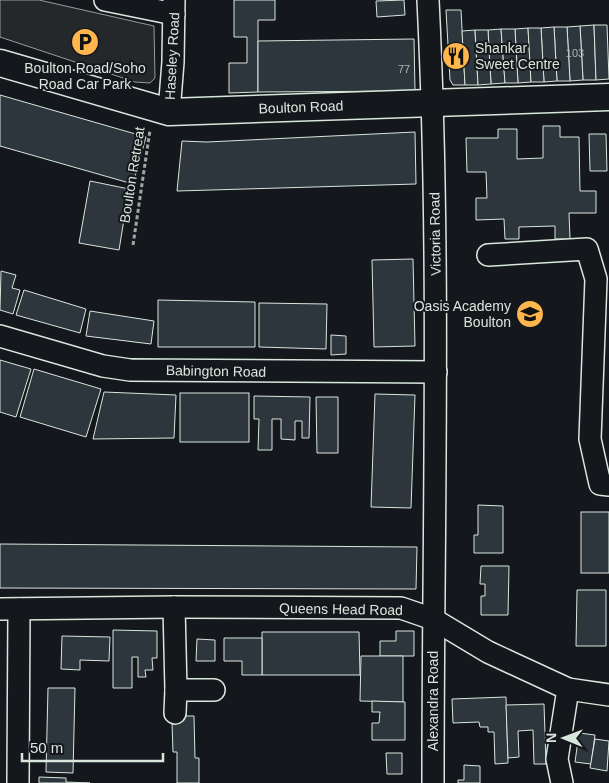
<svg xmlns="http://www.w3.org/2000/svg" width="609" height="783" font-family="Arial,sans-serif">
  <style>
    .parking { fill: #24282b; stroke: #939e99 }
    .building { fill: #2c363c; stroke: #d8e6dc }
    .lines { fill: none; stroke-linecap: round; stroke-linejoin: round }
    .minor-casing { stroke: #d8e6dc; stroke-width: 24 }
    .major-casing { stroke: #d8e6dc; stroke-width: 29 }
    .path { stroke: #9da8a2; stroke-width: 3; stroke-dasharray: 4 2.5; stroke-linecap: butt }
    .minor { stroke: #14181c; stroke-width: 21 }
    .major { stroke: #14181c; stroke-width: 26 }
    .labels { text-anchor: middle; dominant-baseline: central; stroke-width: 4; stroke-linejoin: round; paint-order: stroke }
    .number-label { font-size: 11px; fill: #adbab4 }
    .poi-label { font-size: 14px; fill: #d8e6dc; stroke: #14181c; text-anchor: start }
    .street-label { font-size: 14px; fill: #d8e6dc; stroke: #14181c }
  </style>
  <rect width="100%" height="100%" fill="#14181c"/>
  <polygon class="parking" points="0,0 39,0 154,26 155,78 150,83 135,82 0,37"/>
  <g class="building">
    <polygon points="234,0 275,0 275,20 258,20 258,92 229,93 229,63 247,63 247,37 234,37"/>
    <polygon points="404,0 405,15 377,17 376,1"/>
    <polygon points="446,10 461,10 465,85 453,85 450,80"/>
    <polygon points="594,25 596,80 583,80 580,26"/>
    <polygon points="594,25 607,25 609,79 596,80"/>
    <polygon points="580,26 583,80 570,81 567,27"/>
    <polygon points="554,27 567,27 570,81 557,81"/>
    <polygon points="554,27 557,81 544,82 541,28"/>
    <polygon points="528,28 531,82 518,83 515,29"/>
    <polygon points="528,28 541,28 544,82 531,82"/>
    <polygon points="501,29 505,83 491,84 488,30"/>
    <polygon points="501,29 515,29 518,83 505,83"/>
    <polygon points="475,30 478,85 465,85 462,31"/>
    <polygon points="475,30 488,30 491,84 478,85"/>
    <polygon points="414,39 415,91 258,92 258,41"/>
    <polygon points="0,95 146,137 133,184 0,146"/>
    <polygon points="543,126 560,126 560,137 579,137 580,191 596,191 596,213 569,213 570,239 555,239 555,226 519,227 519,239 505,239 504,219 476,220 476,198 487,198 486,172 467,172 466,138 498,138 498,129 517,129 517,159 543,158"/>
    <polygon points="415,132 416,184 177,191 182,141 207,142"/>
    <polygon points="589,134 606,134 607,171 590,171"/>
    <polygon points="90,181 129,189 119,250 79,243"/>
    <polygon points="413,259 415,346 374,347 372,260"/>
    <polygon points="1,271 16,275 12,288 20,290 13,314 0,310"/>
    <polygon points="24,290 86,309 80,333 16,315"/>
    <polygon points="158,300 255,302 255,347 158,347"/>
    <polygon points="259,303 327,304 326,349 259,347"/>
    <polygon points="90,311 154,321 151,344 86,336"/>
    <polygon points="331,335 346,336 346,354 331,355"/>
    <polygon points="0,360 31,369 16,417 0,412"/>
    <polygon points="34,369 101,389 86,437 20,417"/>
    <polygon points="104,392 176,395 174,438 93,439"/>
    <rect x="180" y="393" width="69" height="49"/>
    <polygon points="375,394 415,395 411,508 371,507"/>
    <polygon points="254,396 310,397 309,438 302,438 302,421 295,421 295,440 281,439 281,419 272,419 272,450 258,450 259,419 254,419"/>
    <polygon points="316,397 338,397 338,453 317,453"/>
    <polygon points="478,505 503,506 503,553 474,553 474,535 478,535"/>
    <rect x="581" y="512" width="28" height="61"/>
    <polygon points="0,544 417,547 416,589 0,588"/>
    <polygon points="481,566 509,566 508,615 481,615 481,596 485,596 485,584 480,584"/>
    <polygon points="577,590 606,590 606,646 576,646"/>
    <polygon points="113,630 157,631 157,658 152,658 153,670 145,670 146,677 138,677 138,657 132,657 132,688 113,688"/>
    <polygon points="396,631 414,631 414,656 380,656 380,641 396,641"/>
    <polygon points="262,632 359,632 360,675 262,675"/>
    <polygon points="62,636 110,637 109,661 80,660 80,670 61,669"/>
    <polygon points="224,638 262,638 262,675 242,675 242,661 224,661"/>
    <polygon points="197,639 215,640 215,661 196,661"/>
    <polygon points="361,656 403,656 403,702 360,701"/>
    <polygon points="48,688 75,688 73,773 46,772"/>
    <polygon points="506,697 508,763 495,764 494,732 488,732 488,727 480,727 479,722 453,723 452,699"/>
    <polygon points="372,701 405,702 405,740 372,740 372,723 379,723 380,712 372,712"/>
    <polygon points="544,704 546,764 534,764 533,730 518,731 519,757 508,758 506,705"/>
    <polygon points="177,716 194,716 195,758 199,758 199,783 177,783 177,752 173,752 172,723 177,723"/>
    <polygon points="579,733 595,735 591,764 575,762"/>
    <polygon points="595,739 609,741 607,771 590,768"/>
    <polygon points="386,753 402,753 402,774 387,774"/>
    <polygon points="464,765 480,766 480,783 458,783 458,780 464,780"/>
    <polygon points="39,777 66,778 66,782 90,783 39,783"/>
  </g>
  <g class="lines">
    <g class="minor-casing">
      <g id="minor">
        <polyline points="105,0 174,14"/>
        <path d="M 428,0 C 441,261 433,522 433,783"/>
        <polyline points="169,112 173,62 174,0"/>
        <polyline points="488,255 587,249 596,279 590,439 600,484 609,485"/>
        <polyline points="0,336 103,366 130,370 436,372"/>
        <polyline points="174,607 176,690 214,690"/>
        <polyline points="0,609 174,607 401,608 433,619 488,652 568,689 609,695"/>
        <polyline points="175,713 176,690"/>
        <polyline points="18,783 19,609"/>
        <polyline points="562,783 557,759 568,689"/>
      </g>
    </g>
    <g class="major-casing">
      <polyline id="major" points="0,63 169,112 609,97"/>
    </g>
    <polyline class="path" points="133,245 150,130"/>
    <use href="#minor" class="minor"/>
    <use href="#major" class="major"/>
  </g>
  <defs>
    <g id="parking-disc" transform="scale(1.4375)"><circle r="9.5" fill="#ffb74d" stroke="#14181c"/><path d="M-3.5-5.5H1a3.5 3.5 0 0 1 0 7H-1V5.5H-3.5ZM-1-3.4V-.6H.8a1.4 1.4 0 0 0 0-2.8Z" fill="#111"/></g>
    <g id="restaurant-disc" transform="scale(1.4375)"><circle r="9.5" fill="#ffb74d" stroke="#14181c"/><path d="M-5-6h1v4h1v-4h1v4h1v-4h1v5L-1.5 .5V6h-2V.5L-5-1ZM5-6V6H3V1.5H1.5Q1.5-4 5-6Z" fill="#111"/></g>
    <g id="school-disc" transform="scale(1.4375)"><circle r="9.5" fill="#ffb74d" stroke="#14181c"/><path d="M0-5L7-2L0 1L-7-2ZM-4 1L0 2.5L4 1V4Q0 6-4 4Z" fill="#111"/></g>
  </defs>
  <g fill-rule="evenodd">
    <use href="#parking-disc" x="85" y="42"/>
    <use href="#restaurant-disc" x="456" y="56"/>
    <use href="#school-disc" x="530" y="314"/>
  </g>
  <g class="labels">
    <g class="number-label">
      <text x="575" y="53">103</text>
      <text x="404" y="69">77</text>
    </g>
    <g class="poi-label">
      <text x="475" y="48">Shankar<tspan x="475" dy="16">Sweet Centre</tspan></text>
      <text x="85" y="68" text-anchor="middle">Boulton Road/Soho<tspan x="85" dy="16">Road Car Park</tspan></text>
      <text x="511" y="306" text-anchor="end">Oasis Academy<tspan x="511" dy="16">Boulton</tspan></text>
    </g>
    <g class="street-label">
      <text transform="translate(172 56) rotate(-87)">Haseley Road</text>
      <text transform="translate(301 107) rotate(-2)">Boulton Road</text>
      <text transform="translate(132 175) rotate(-81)">Boulton Retreat</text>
      <text transform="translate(435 234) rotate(-91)">Victoria Road</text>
      <text transform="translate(216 371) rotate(1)">Babington Road</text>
      <text transform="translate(341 609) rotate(1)">Queens Head Road</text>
      <text transform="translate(433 701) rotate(-90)">Alexandra Road</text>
    </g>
  </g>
  <g transform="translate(564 738) rotate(271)" stroke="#14181c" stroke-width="4" paint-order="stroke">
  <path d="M0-4L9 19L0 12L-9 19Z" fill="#d8e6dc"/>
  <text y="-8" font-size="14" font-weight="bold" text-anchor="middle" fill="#d8e6dc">N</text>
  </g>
  <path d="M22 753v8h141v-8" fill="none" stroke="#d8e6dc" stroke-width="2.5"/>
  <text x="30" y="753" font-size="15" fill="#d8e6dc" stroke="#14181c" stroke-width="4" paint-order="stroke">50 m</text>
</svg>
